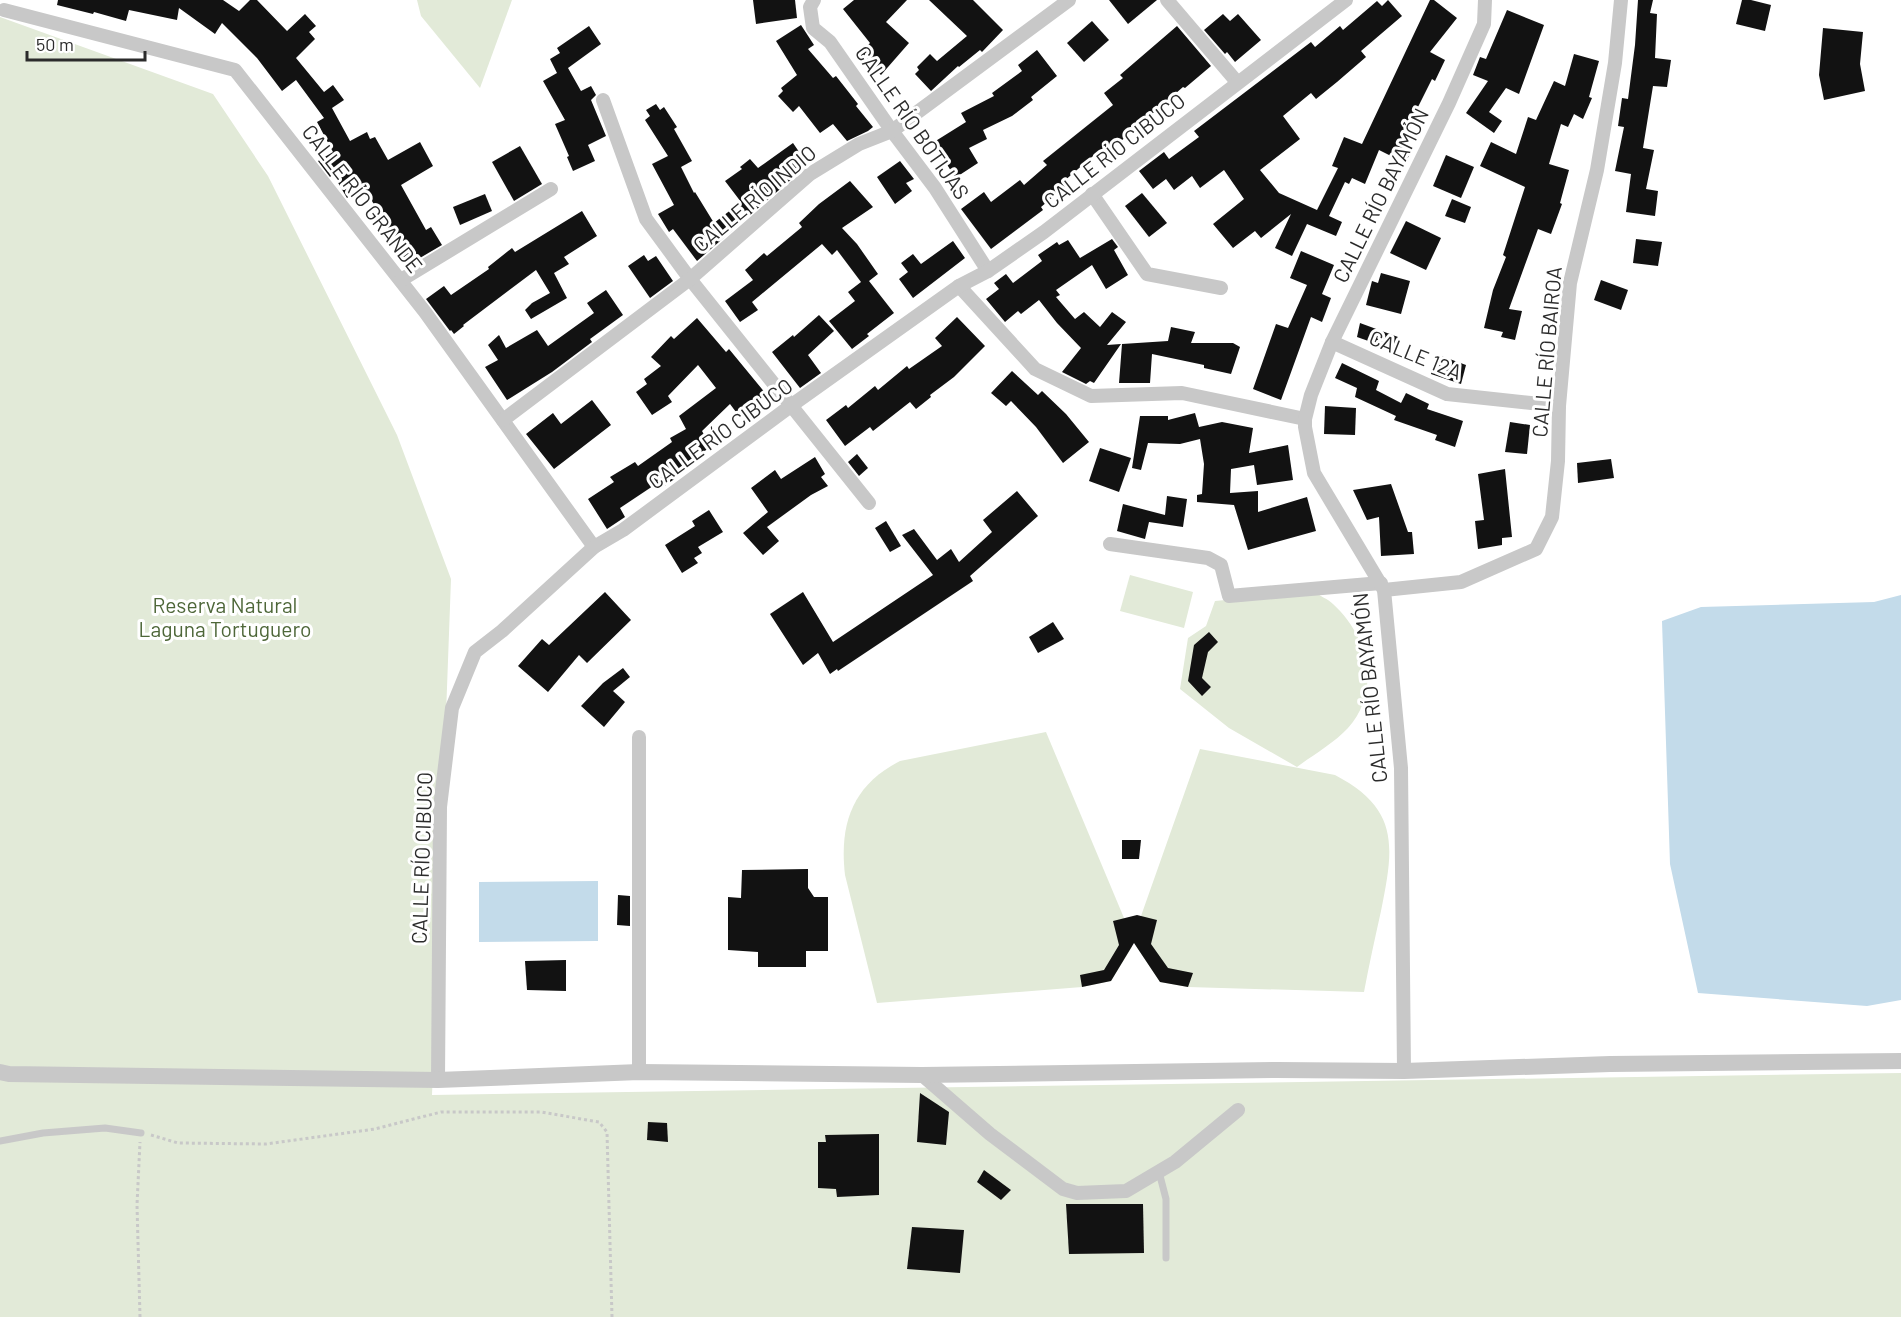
<svg xmlns="http://www.w3.org/2000/svg" width="1901" height="1317" font-family="Barlow,sans-serif">
  <style>
    .green { fill: #e2ead8 }
    .water { fill: #c3dbea }
    .building { fill: #121212 }
    .lines { fill: none; stroke-linecap: round; stroke-linejoin: round }
    .path { stroke: #c8c8c8; stroke-width: 3; stroke-dasharray: 3 3; stroke-linecap: butt }
    .service { stroke: #c8c8c8; stroke-width: 7 }
    .minor { stroke: #c8c8c8; stroke-width: 14 }
    .tertiary { stroke: #c8c8c8; stroke-width: 16 }
    .labels { text-anchor: middle; dominant-baseline: central; stroke-width: 6; stroke-linejoin: round; paint-order: stroke }
    .street-label { font-size: 21px; fill: #2b2b2b; stroke: #fff }
    .park-label { font-size: 21px; fill: #4e6739; stroke: #fff }
  </style>
  <rect width="100%" height="100%" fill="#fff"/>
  <g class="green">
    <polygon points="417,0 512,0 480,88 421,16"/>
    <polygon points="0,17 213,94 268,176 397,435 451,579 432,1095 1901,1073 1901,1317 0,1317"/>
    <polygon points="1130,575 1193,592 1184,628 1120,611"/>
    <path d="M 1314,592 C 1320,596 1328,599 1333,604 C 1368,636 1382,690 1348,728 C 1334,743 1313,755 1297,767 L 1229,728 L 1180,689 L 1188,638 L 1206,626 L 1215,601 Z"/>
    <path d="M 1046,732 L 1124,918 L 1132,947 L 1111,981 L 1082,987 L 877,1003 L 845,875 C 839,823 853,785 900,761 Z"/>
    <path d="M 1200,749 L 1335,775 C 1400,809 1394,847 1381,911 C 1375,938 1369,965 1364,992 L 1188,987 L 1160,982 L 1136,946 L 1141,916 Z"/>
  </g>
  <g class="water">
    <polygon points="1901,595 1901,1000 1867,1006 1698,993 1670,864 1662,621 1701,607 1874,602"/>
    <polygon points="598,881 598,941 479,942 479,882"/>
  </g>
  <g class="building">
    <polygon points="58,0 223,0 239,11 250,0 257,0 287,31 305,14 316,26 309,32 315,39 296,58 324,92 333,85 344,100 332,108 350,141 367,132 370,139 375,137 388,160 420,142 433,166 401,185 426,230 431,227 442,245 408,265 363,185 347,198 333,174 330,177 318,161 333,152 317,122 324,118 296,80 282,91 257,58 222,23 215,34 179,8 177,20 129,10 126,21 94,12 93,14 57,5"/>
    <polygon points="753,0 795,0 797,18 756,24"/>
    <polygon points="854,0 907,0 886,22 909,43 881,75 859,55 870,43 843,9"/>
    <polygon points="929,0 973,0 1003,30 982,52 980,50 959,67 958,66 931,91 915,74 919,70 917,67 930,54 937,61 967,36"/>
    <polygon points="1109,0 1157,0 1128,24"/>
    <polygon points="1388,0 1402,16 1361,51 1366,57 1337,82 1316,99 1311,93 1283,116 1300,139 1260,170 1279,193 1317,210 1338,168 1332,166 1344,137 1362,144 1430,0 1434,0 1457,18 1430,52 1445,60 1435,81 1432,79 1409,125 1411,126 1401,146 1411,152 1405,163 1379,150 1365,184 1352,178 1349,184 1345,182 1329,216 1342,222 1336,236 1307,224 1292,256 1275,248 1291,214 1261,238 1255,231 1233,248 1213,224 1244,199 1224,170 1200,188 1192,176 1174,190 1166,179 1153,189 1139,171 1164,152 1169,159 1199,137 1194,131 1311,42 1315,47 1340,26 1343,30 1377,1 1382,6"/>
    <polygon points="1638,0 1653,0 1650,13 1657,14 1655,58 1671,60 1667,87 1653,86 1643,148 1654,150 1646,189 1658,191 1655,216 1626,212 1631,174 1615,171 1624,127 1618,126 1622,98 1628,99 1635,45"/>
    <polygon points="1742,0 1751,0 1771,5 1765,31 1736,24"/>
    <polygon points="1507,10 1544,25 1519,94 1506,88 1489,112 1502,121 1494,133 1466,113 1488,81 1473,75 1480,57 1486,59"/>
    <polygon points="1223,14 1230,21 1238,14 1261,40 1235,62 1227,52 1225,54 1204,30"/>
    <polygon points="1092,21 1109,40 1084,62 1067,43"/>
    <polygon points="801,25 814,45 808,49 833,78 836,76 858,104 856,106 873,127 868,131 847,141 833,124 820,133 799,106 793,112 778,96 783,91 781,88 797,75 776,41"/>
    <polygon points="589,26 601,44 568,68 581,91 591,86 596,95 591,100 606,136 588,145 595,161 573,171 567,157 569,156 555,124 565,120 543,81 557,73 550,59 560,53 557,48"/>
    <polygon points="1177,26 1211,66 1185,88 1183,87 1105,155 1100,150 1063,182 1066,186 1041,207 1043,210 991,249 961,209 984,192 991,202 1020,180 1024,185 1047,165 1043,161 1113,105 1104,93 1123,78 1120,75"/>
    <polygon points="1823,28 1863,32 1860,64 1865,91 1824,100 1819,75"/>
    <polygon points="1037,50 1057,76 1031,97 1033,100 1012,116 983,130 987,139 969,148 978,163 955,178 934,142 966,122 961,113 994,96 992,93 1022,71 1018,65"/>
    <polygon points="1574,54 1599,61 1589,97 1592,98 1583,119 1574,114 1568,127 1561,124 1549,164 1569,170 1560,203 1562,204 1551,234 1538,229 1509,309 1522,311 1515,340 1501,337 1503,332 1484,328 1493,290 1506,257 1503,255 1525,187 1480,166 1491,142 1516,154 1528,117 1536,120 1554,81 1565,86"/>
    <polygon points="656,104 660,110 664,107 677,127 674,129 692,161 681,167 694,193 695,192 714,223 741,202 725,181 742,169 740,167 750,159 758,168 793,143 808,165 697,261 673,229 669,232 658,214 674,205 652,164 668,156 645,120 650,116 646,110"/>
    <polygon points="520,146 542,184 514,201 492,162"/>
    <polygon points="1446,155 1474,167 1461,198 1433,186"/>
    <polygon points="900,161 914,179 906,183 912,191 895,204 877,177"/>
    <polygon points="850,181 873,207 842,228 857,244 878,274 869,281 894,313 867,334 869,336 852,349 829,321 855,301 848,292 861,282 837,250 832,255 822,244 752,302 758,310 740,322 725,301 753,280 745,270 764,253 767,256 802,227 799,223 819,204"/>
    <polygon points="1142,193 1167,223 1149,237 1125,206"/>
    <polygon points="485,194 492,211 460,225 453,207"/>
    <polygon points="1452,199 1471,207 1465,223 1445,216"/>
    <polygon points="582,211 597,236 564,257 569,264 554,273 567,298 531,319 525,310 532,303 550,293 536,270 463,325 464,326 454,334 451,330 450,331 426,299 444,286 451,295 489,269 488,267 512,248 515,252"/>
    <polygon points="1406,221 1441,238 1426,270 1390,253"/>
    <polygon points="1112,239 1118,247 1114,250 1128,275 1106,289 1092,265 1056,290 1060,295 1056,297 1075,319 1084,312 1100,327 1112,312 1126,322 1107,345 1121,344 1094,383 1090,381 1086,384 1062,372 1081,348 1057,323 1039,300 1021,314 1018,311 1005,322 986,299 999,289 994,283 1006,274 1013,283 1042,261 1038,255 1057,242 1059,245 1068,240 1080,258"/>
    <polygon points="1636,239 1662,242 1658,266 1633,263"/>
    <polygon points="953,241 965,258 913,298 899,279 908,272 901,263 913,254 921,264"/>
    <polygon points="1301,251 1334,265 1322,294 1331,298 1322,322 1311,317 1281,400 1253,389 1276,324 1288,328 1307,285 1290,278"/>
    <polygon points="644,255 648,261 656,256 673,281 650,298 628,266"/>
    <polygon points="1381,273 1410,281 1401,314 1366,305 1372,281 1378,283"/>
    <polygon points="1601,280 1628,290 1621,310 1594,300"/>
    <polygon points="606,290 623,315 590,339 592,342 552,372 507,400 485,367 498,360 488,345 499,335 506,348 537,330 548,346 594,313 587,303"/>
    <polygon points="819,315 834,331 808,355 821,373 800,388 772,352 793,335 794,337"/>
    <polygon points="957,317 985,346 954,377 930,395 931,397 916,409 910,402 873,431 870,427 845,446 826,420 846,405 848,408 875,386 878,390 907,366 909,369 942,346 935,338"/>
    <polygon points="697,318 726,352 729,349 766,394 739,416 730,404 702,431 711,447 682,465 686,471 660,489 656,484 620,508 625,517 607,529 588,499 614,482 610,477 635,462 638,466 672,442 670,438 686,429 679,416 716,388 698,365 668,396 672,402 652,415 636,392 647,384 644,379 661,366 651,357 671,336 674,339"/>
    <polygon points="1360,323 1398,337 1394,350 1357,337"/>
    <polygon points="1171,327 1195,332 1191,343 1233,343 1240,347 1231,374 1204,368 1204,365 1152,354 1150,383 1119,383 1122,344 1168,341"/>
    <polygon points="1436,354 1466,365 1461,384 1431,374"/>
    <polygon points="1342,363 1379,381 1376,390 1401,403 1406,393 1429,404 1427,409 1463,421 1455,447 1435,440 1437,435 1394,420 1396,416 1355,397 1357,388 1335,378"/>
    <polygon points="1012,371 1038,395 1042,391 1066,414 1089,442 1063,463 1036,427 1011,401 1006,406 991,393"/>
    <polygon points="592,400 611,425 554,469 526,434 553,413 561,424"/>
    <polygon points="1325,406 1356,408 1355,435 1324,434"/>
    <polygon points="1195,413 1199,427 1222,422 1253,428 1249,453 1288,445 1293,480 1257,485 1254,465 1231,469 1230,493 1258,491 1258,512 1307,497 1316,531 1248,550 1234,505 1197,502 1197,495 1202,494 1204,464 1200,439 1180,444 1148,443 1141,470 1132,468 1140,416 1168,416 1168,420"/>
    <polygon points="1510,422 1530,425 1527,454 1505,452"/>
    <polygon points="1100,448 1131,458 1119,492 1089,481"/>
    <polygon points="857,454 868,468 859,476 848,462"/>
    <polygon points="815,457 825,474 821,477 828,486 811,495 767,527 779,541 763,555 743,533 768,512 751,488 775,470 781,479"/>
    <polygon points="1611,459 1614,478 1578,483 1577,463"/>
    <polygon points="1505,469 1512,537 1502,538 1502,545 1478,549 1475,521 1484,520 1478,474"/>
    <polygon points="1391,484 1408,532 1412,532 1414,554 1381,556 1379,517 1367,520 1353,490"/>
    <polygon points="1017,491 1038,516 970,576 973,581 838,671 837,669 830,674 818,653 803,665 770,614 803,592 833,642 933,575 902,535 914,529 937,560 951,549 959,562 992,532 983,520"/>
    <polygon points="1167,496 1187,499 1183,527 1149,522 1145,539 1117,531 1123,504 1165,515"/>
    <polygon points="709,510 723,532 698,547 702,553 694,558 698,563 682,573 665,545 695,526 692,521"/>
    <polygon points="886,521 901,546 890,552 875,528"/>
    <polygon points="605,592 631,620 587,663 579,655 548,692 518,666 542,639 549,645"/>
    <polygon points="1053,622 1064,639 1038,653 1029,637"/>
    <polygon points="1209,632 1218,642 1208,652 1202,678 1211,687 1202,696 1188,681 1194,645"/>
    <polygon points="623,668 630,677 613,691 625,702 604,727 581,706 603,683"/>
    <polygon points="1122,840 1141,840 1139,859 1122,859"/>
    <polygon points="808,869 808,888 814,897 828,897 828,951 806,951 806,967 758,967 758,952 728,950 728,897 741,898 742,870"/>
    <polygon points="618,895 630,896 630,926 617,925"/>
    <polygon points="1137,915 1157,920 1151,944 1168,968 1193,973 1188,987 1160,982 1134,943 1111,981 1082,987 1080,975 1104,970 1119,945 1113,921"/>
    <polygon points="566,960 566,991 527,990 525,961"/>
    <polygon points="920,1093 949,1112 946,1145 917,1142"/>
    <polygon points="648,1122 667,1123 668,1142 647,1140"/>
    <polygon points="879,1134 879,1195 837,1197 836,1189 818,1188 818,1142 826,1142 825,1135"/>
    <polygon points="984,1170 1011,1190 1001,1200 977,1182"/>
    <polygon points="1066,1204 1143,1204 1144,1253 1069,1254"/>
    <polygon points="912,1227 964,1230 960,1273 907,1269"/>
  </g>
  <g class="lines">
    <g class="path">
      <polyline points="151,1135 178,1143 266,1144 375,1129 441,1112 541,1112 599,1122 607,1132 612,1317"/>
      <polyline points="140,1317 137,1205 140,1142"/>
    </g>
    <g class="service">
      <polyline points="0,1141 43,1133 105,1128 141,1133"/>
      <polyline points="1159,1172 1166,1199 1166,1258"/>
    </g>
    <g class="minor">
      <polyline points="814,0 810,7 813,28 830,42 892,131 935,188 988,271"/>
      <polyline points="1167,0 1237,82"/>
      <polyline points="4,10 235,70 425,312 594,547"/>
      <polyline points="603,100 646,219 690,279 869,503"/>
      <polyline points="1092,194 1147,274 1221,288"/>
      <polyline points="401,280 551,189"/>
      <polyline points="959,286 1035,369 1091,396 1182,393 1305,419"/>
      <polyline points="1332,342 1447,394 1559,406"/>
      <polyline points="503,420 690,279 810,174 859,144 892,131 1069,0"/>
      <polyline points="1110,544 1208,558 1221,565 1229,596 1381,583"/>
      <polyline points="1384,590 1461,582 1536,549 1552,517 1558,461 1559,406 1570,283 1597,170 1615,63 1621,0"/>
      <polyline points="639,737 639,1072"/>
      <polyline points="1404,1071 1401,768 1384,590 1314,473 1305,427 1305,419 1311,395 1332,342 1449,103 1484,24 1485,0"/>
      <polyline points="922,1075 990,1134 1063,1189 1077,1193 1126,1191 1175,1162 1238,1110"/>
      <polyline points="438,1080 440,807 452,708 475,652 502,631 594,547 623,530 792,405 959,286 988,271 1044,232 1346,0"/>
    </g>
    <polyline class="tertiary" points="0,1072 9,1074 438,1080 639,1072 922,1075 1277,1070 1404,1071 1610,1064 1901,1061"/>
  </g>
  <g class="labels">
    <g class="street-label">
      <text transform="translate(913 122) rotate(55)">CALLE RÍO BOTIJAS</text>
      <text transform="translate(1114 150) rotate(-38)">CALLE RÍO CIBUCO</text>
      <text transform="translate(1380 195) rotate(-64)">CALLE RÍO BAYAMÓN</text>
      <text transform="translate(363 198) rotate(52)">CALLE RÍO GRANDE</text>
      <text transform="translate(754 198) rotate(-40)">CALLE RÍO INDIO</text>
      <text transform="translate(1546 352) rotate(-85)">CALLE RÍO BAIROA</text>
      <text transform="translate(1416 354) rotate(22)">CALLE 12A</text>
      <text transform="translate(720 433) rotate(-36)">CALLE RÍO CIBUCO</text>
      <text transform="translate(1369 688) rotate(-96)">CALLE RÍO BAYAMÓN</text>
      <text transform="translate(421 858) rotate(-88)">CALLE RÍO CIBUCO</text>
    </g>
    <g class="park-label">
      <text x="225" y="604">Reserva Natural<tspan x="225" dy="24">Laguna Tortuguero</tspan></text>
    </g>
  </g>
  <path d="M27 51v9h118v-9" fill="none" stroke="#2b2b2b" stroke-width="3"/>
  <text x="36" y="51" font-size="18" fill="#2b2b2b" stroke="#ffffff" stroke-width="4.5" paint-order="stroke">50 m</text>
</svg>
